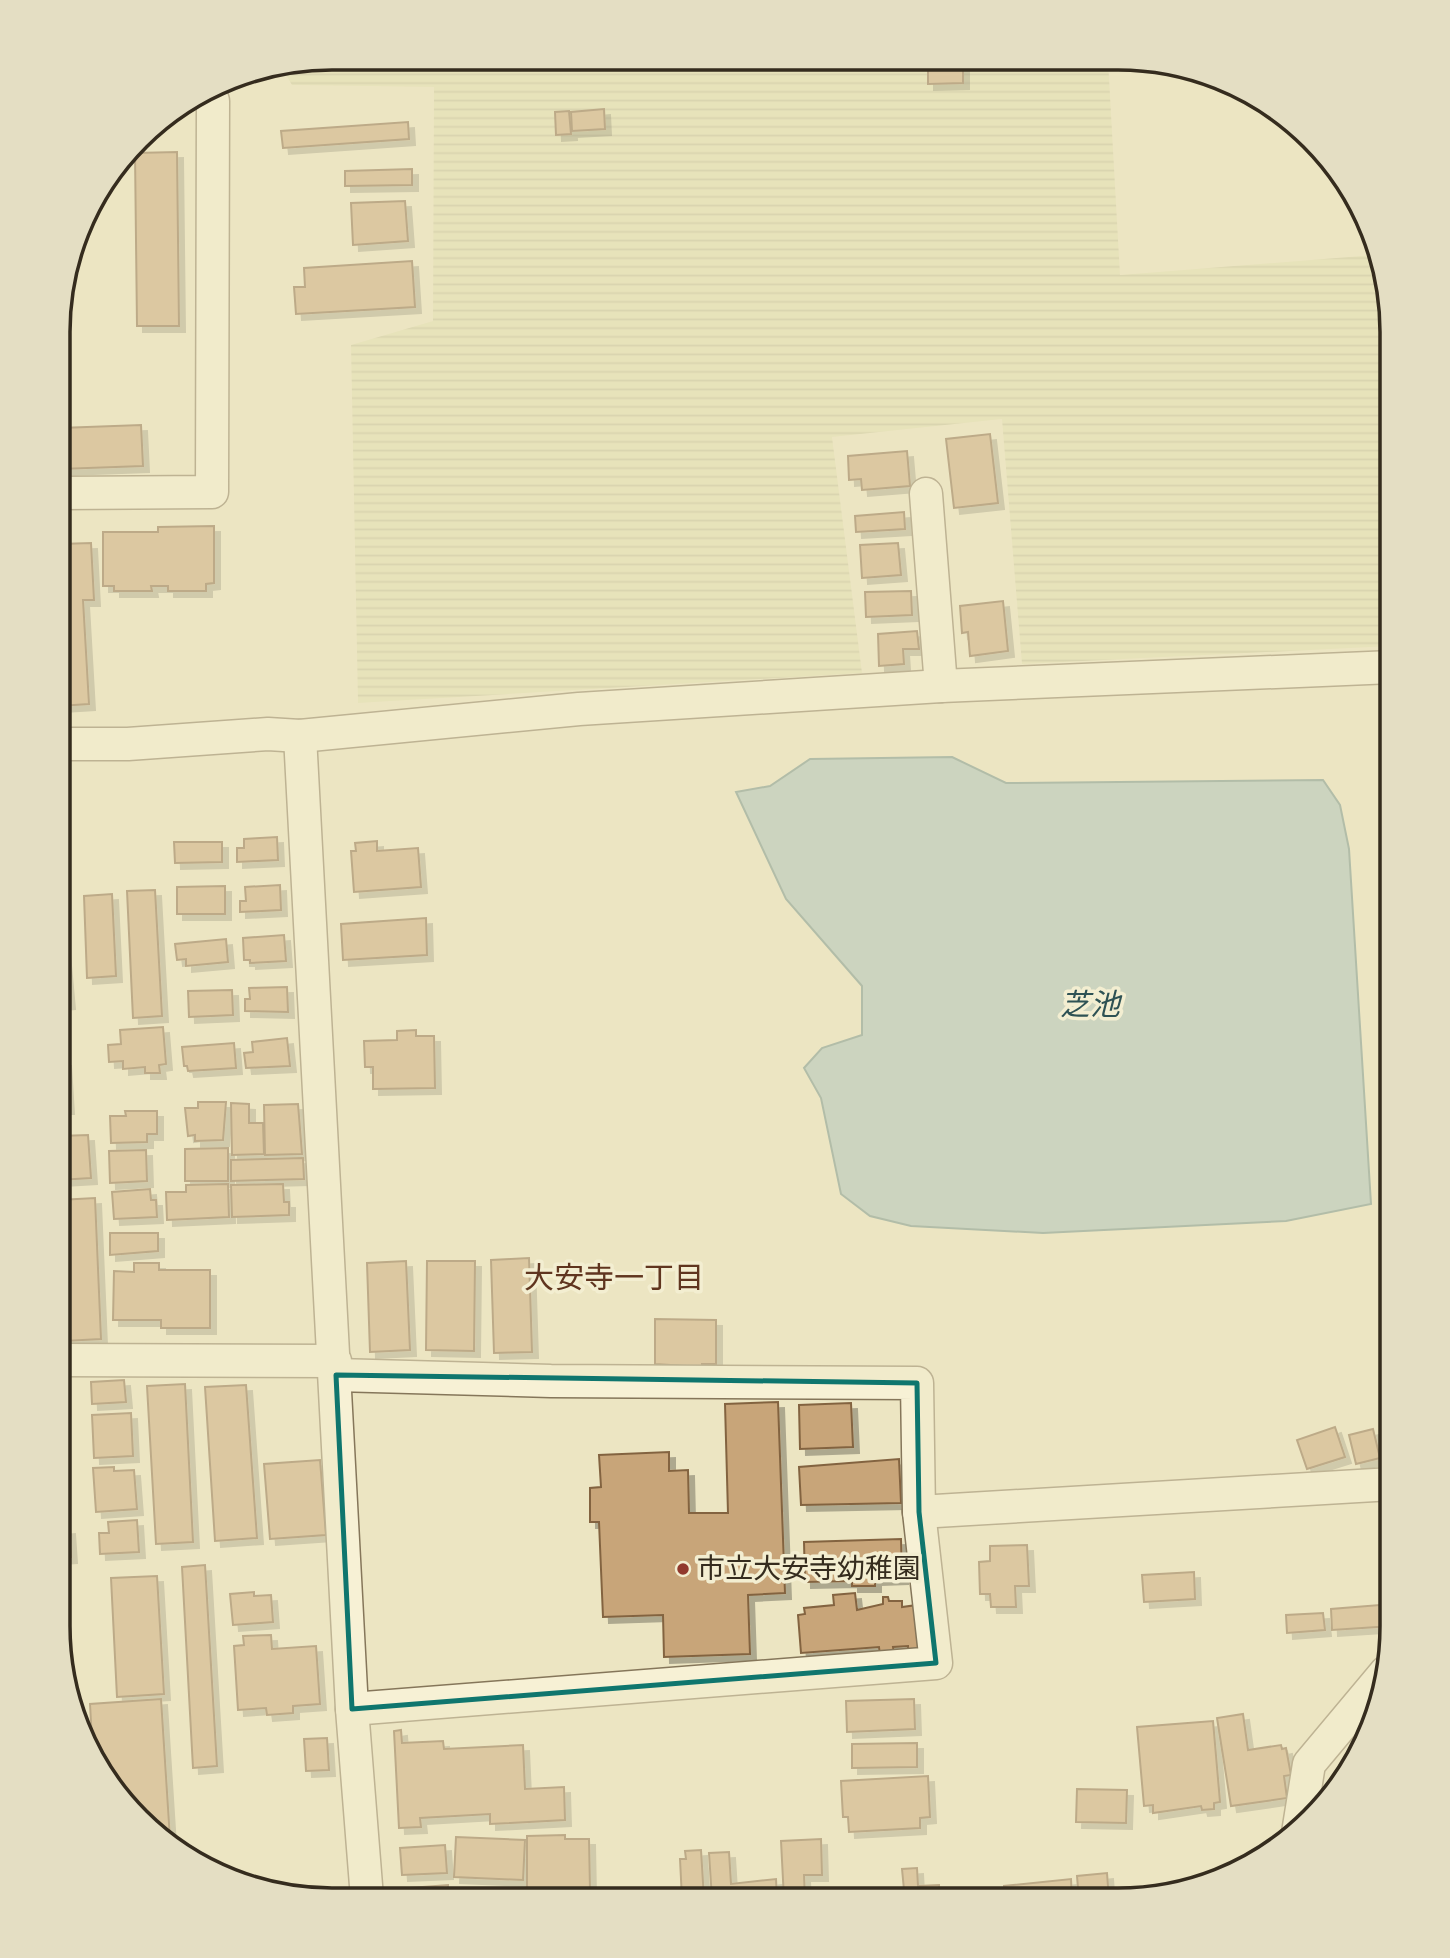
<svg xmlns="http://www.w3.org/2000/svg" width="1450" height="1958" font-family="Spectral,'Noto Sans JP',serif">
  <style>
    .farmland { fill: url(#farmland-rules) }
    .water { fill: #a4beba; stroke: #6c8c88; stroke-width: 2 }
    .building { fill: #c8a579; stroke: #836441; stroke-width: 2; filter: url(#shadow) }
    .lines { fill: none; stroke-linecap: round; stroke-linejoin: round }
    .minor-casing { stroke: #85765a; stroke-width: 35 }
    .minor { stroke: #f7f1d5; stroke-width: 32 }
    .marked { fill: none; stroke: #0f766e; stroke-width: 5; stroke-linejoin: round }
    .poi-dot { fill: #91392d; stroke: #f3eed1; stroke-width: 2.5 }
    .labels { text-anchor: middle; dominant-baseline: central; stroke-width: 7; stroke-linejoin: round; paint-order: stroke }
    .poi-label { font-size: 28px; fill: #352c1e; stroke: #f3eed1; text-anchor: start }
    .water-label { font-size: 30px; font-style: italic; fill: #2e5254; stroke: #f3eed1 }
    .neighbourhood-label { font-size: 30px; fill: #60351f; stroke: #f3eed1 }
    .rim { fill: none; stroke: #352c1e; stroke-width: 3.5 }
  </style>
  <defs>
    <pattern id="farmland-rules" width="6" height="5" patternUnits="userSpaceOnUse" patternTransform="scale(1.75)"><rect width="6" height="5" fill="#e1dfb0"/><path d="M0 2.5h6" fill="none" stroke="#c2c097"/></pattern>
    <filter id="shadow"><feDropShadow dx="6" dy="6" stdDeviation="0" flood-color="#0004"/></filter>
  </defs>
  <rect width="100%" height="100%" fill="#ece5c2"/>
  <polygon class="farmland" points="332,58 1108,60 1120,275 1374,255 1392,332 1392,646 1022,664 1002,419 832,437 862,673 358,703 351,345 433,321 434,87 292,85 281,66"/>
  <polygon class="water" points="952,757 1006,783 1323,780 1340,805 1349,849 1371,1204 1286,1221 1043,1233 911,1226 870,1216 841,1194 821,1098 804,1068 822,1048 862,1035 862,986 786,899 736,792 770,786 810,759"/>
  <g class="building">
    <polygon points="928,59 963,60 963,83 928,84"/>
    <polygon points="604,109 605,129 572,131 571,112"/>
    <polygon points="569,111 571,134 556,135 555,112"/>
    <polygon points="408,122 409,139 283,148 281,131"/>
    <polygon points="177,152 179,326 137,326 135,153"/>
    <polygon points="412,169 412,185 345,186 345,171"/>
    <polygon points="405,201 408,241 353,245 351,203"/>
    <polygon points="412,261 415,307 296,314 294,287 305,287 304,268"/>
    <polygon points="141,425 143,466 60,469 60,428"/>
    <polygon points="990,434 998,503 954,508 946,439"/>
    <polygon points="907,451 910,486 862,490 861,479 849,480 848,456"/>
    <polygon points="904,512 905,529 856,532 855,516"/>
    <polygon points="214,526 214,583 206,584 206,591 168,591 168,586 151,586 152,591 114,591 114,586 103,586 103,532 158,532 158,527"/>
    <polygon points="91,543 94,600 83,600 89,704 59,706 60,544"/>
    <polygon points="898,543 901,575 862,578 860,545"/>
    <polygon points="911,591 912,615 866,617 865,592"/>
    <polygon points="1003,601 1008,651 970,656 968,632 962,633 960,606"/>
    <polygon points="917,631 919,649 903,649 904,664 879,666 878,634"/>
    <polygon points="277,837 278,860 237,862 237,848 244,848 244,839"/>
    <polygon points="377,841 377,851 418,848 421,887 354,892 351,851 356,851 355,843"/>
    <polygon points="174,842 222,842 222,862 175,863"/>
    <polygon points="280,885 281,910 240,912 240,901 246,901 245,887"/>
    <polygon points="225,886 225,914 177,914 177,887"/>
    <polygon points="155,890 162,1016 133,1018 127,891"/>
    <polygon points="59,894 69,1003 59,1004"/>
    <polygon points="112,894 116,976 87,978 84,896"/>
    <polygon points="426,918 427,955 343,960 341,924"/>
    <polygon points="284,935 286,961 250,963 250,960 244,960 243,938"/>
    <polygon points="226,939 228,962 186,966 186,959 177,960 175,944"/>
    <polygon points="287,987 288,1012 245,1011 245,999 250,999 249,988"/>
    <polygon points="232,990 233,1015 189,1017 188,991"/>
    <polygon points="163,1027 166,1064 159,1065 160,1073 145,1073 145,1067 123,1069 123,1061 109,1062 108,1045 121,1044 120,1030"/>
    <polygon points="416,1030 416,1036 434,1036 435,1088 373,1089 373,1067 365,1067 364,1041 397,1040 397,1031"/>
    <polygon points="287,1038 290,1066 246,1068 244,1053 253,1052 252,1042"/>
    <polygon points="234,1043 236,1068 188,1071 187,1066 184,1066 182,1047"/>
    <polygon points="59,1060 65,1060 68,1108 59,1108"/>
    <polygon points="198,1102 226,1102 223,1140 195,1141 195,1135 188,1136 185,1108 198,1108"/>
    <polygon points="231,1103 249,1104 249,1123 263,1123 264,1154 232,1155"/>
    <polygon points="298,1104 302,1154 265,1155 264,1105"/>
    <polygon points="125,1111 157,1111 157,1134 147,1134 147,1142 111,1143 110,1116 126,1116"/>
    <polygon points="88,1135 91,1178 59,1180 59,1136"/>
    <polygon points="228,1148 228,1181 185,1181 185,1149"/>
    <polygon points="146,1150 147,1181 110,1183 109,1151"/>
    <polygon points="303,1158 304,1179 231,1181 231,1160"/>
    <polygon points="228,1184 229,1217 167,1220 166,1192 186,1192 186,1185"/>
    <polygon points="283,1184 284,1202 289,1202 289,1215 232,1217 231,1185"/>
    <polygon points="150,1189 151,1200 156,1200 157,1217 114,1219 112,1192"/>
    <polygon points="95,1198 101,1339 64,1341 59,1200"/>
    <polygon points="110,1233 158,1233 158,1251 110,1255"/>
    <polygon points="529,1258 532,1352 494,1353 491,1260"/>
    <polygon points="406,1261 410,1350 370,1352 367,1263"/>
    <polygon points="427,1261 475,1261 474,1351 426,1350"/>
    <polygon points="134,1263 159,1263 159,1270 210,1270 210,1328 161,1328 161,1320 113,1320 114,1271 134,1272"/>
    <polygon points="655,1319 716,1320 716,1364 702,1364 702,1367 655,1364"/>
    <polygon points="124,1380 126,1402 92,1404 91,1382"/>
    <polygon points="185,1384 193,1542 156,1544 147,1386"/>
    <polygon points="246,1385 257,1538 215,1541 205,1387"/>
    <polygon points="778,1402 785,1593 748,1595 750,1654 664,1657 663,1615 603,1617 599,1522 590,1522 590,1488 601,1487 599,1455 669,1452 669,1471 688,1470 689,1513 728,1513 725,1404"/>
    <polygon points="851,1403 853,1447 800,1449 799,1405"/>
    <polygon points="131,1413 133,1456 94,1458 92,1415"/>
    <polygon points="1335,1427 1345,1457 1307,1469 1297,1440"/>
    <polygon points="1373,1429 1380,1458 1356,1464 1349,1435"/>
    <polygon points="899,1459 901,1503 801,1505 799,1467"/>
    <polygon points="320,1460 326,1535 270,1539 264,1464"/>
    <polygon points="114,1467 114,1471 134,1470 137,1509 96,1512 93,1468"/>
    <polygon points="137,1520 139,1552 100,1554 99,1533 109,1533 108,1522"/>
    <polygon points="69,1528 71,1557 58,1558 58,1529"/>
    <polygon points="901,1539 902,1578 875,1579 875,1586 852,1586 852,1581 805,1582 804,1542"/>
    <polygon points="1027,1545 1029,1586 1015,1586 1016,1607 991,1607 990,1594 980,1594 979,1562 990,1561 990,1546"/>
    <polygon points="205,1565 217,1766 193,1768 182,1567"/>
    <polygon points="1194,1572 1195,1599 1144,1602 1142,1575"/>
    <polygon points="157,1576 164,1694 117,1697 111,1578"/>
    <polygon points="254,1592 254,1596 271,1595 273,1622 233,1625 230,1594"/>
    <polygon points="855,1593 857,1610 883,1604 883,1597 888,1597 889,1601 902,1601 902,1607 917,1605 921,1650 908,1652 908,1646 893,1647 894,1653 880,1655 879,1647 801,1653 798,1615 805,1614 804,1608 834,1605 833,1595"/>
    <polygon points="1392,1604 1392,1626 1332,1630 1331,1609"/>
    <polygon points="1323,1613 1325,1630 1287,1633 1286,1615"/>
    <polygon points="271,1635 272,1649 316,1646 320,1704 293,1706 293,1713 267,1715 266,1708 238,1710 234,1646 244,1645 243,1636"/>
    <polygon points="161,1699 170,1839 163,1839 126,1807 93,1758 90,1704"/>
    <polygon points="914,1699 915,1729 847,1732 846,1701"/>
    <polygon points="1243,1714 1248,1750 1281,1745 1282,1749 1286,1748 1291,1775 1284,1776 1287,1798 1231,1806 1217,1718"/>
    <polygon points="1213,1721 1220,1802 1214,1803 1214,1809 1202,1810 1201,1806 1153,1813 1153,1805 1144,1806 1137,1727"/>
    <polygon points="401,1730 402,1743 443,1741 444,1749 523,1745 525,1789 564,1787 565,1820 490,1824 490,1814 420,1818 421,1827 399,1828 394,1731"/>
    <polygon points="327,1738 329,1770 306,1771 304,1739"/>
    <polygon points="917,1743 917,1767 852,1768 852,1744"/>
    <polygon points="928,1776 930,1817 920,1818 920,1828 849,1832 848,1817 843,1817 841,1781"/>
    <polygon points="1077,1789 1127,1790 1126,1823 1076,1822"/>
    <polygon points="565,1835 565,1839 589,1839 590,1890 527,1891 527,1836"/>
    <polygon points="456,1837 525,1840 523,1880 454,1877"/>
    <polygon points="821,1839 822,1875 804,1875 805,1899 784,1899 781,1841"/>
    <polygon points="445,1845 447,1873 402,1875 400,1848"/>
    <polygon points="701,1850 704,1899 682,1899 680,1859 686,1859 685,1851"/>
    <polygon points="729,1852 731,1884 776,1879 777,1899 712,1899 709,1853"/>
    <polygon points="917,1868 918,1886 939,1885 940,1900 905,1900 902,1869"/>
    <polygon points="1107,1873 1109,1900 1079,1900 1077,1876"/>
    <polygon points="1071,1879 1072,1900 1005,1900 1004,1886"/>
    <polygon points="448,1885 448,1898 404,1898 404,1893 410,1893 410,1888"/>
    <polygon points="520,1888 522,1899 501,1899 500,1890"/>
  </g>
  <g class="lines">
    <g class="minor-casing">
      <g id="minor">
        <polyline points="60,493 212,492 213,101 210,92"/>
        <polyline points="926,494 941,686"/>
        <polyline points="300,736 352,1709 367,1898"/>
        <polyline points="59,744 128,744 268,734 300,736 579,709 941,686 1392,667"/>
        <polyline points="58,1360 335,1361"/>
        <polyline points="336,1375 551,1381 917,1383 919,1512 1392,1484"/>
        <polyline points="352,1709 936,1663 919,1512"/>
        <polyline points="1298,1833 1309,1764 1386,1672"/>
      </g>
    </g>
    <use href="#minor" class="minor"/>
  </g>
  <path d="M0 0H1450V1958H0ZM 336,1375 L 917,1383 L 919,1512 L 936,1663 L 352,1709 Z" fill="#ece5c2" fill-opacity=".55" fill-rule="evenodd"/>
  <path class="marked" d="M 336,1375 L 917,1383 L 919,1512 L 936,1663 L 352,1709 Z"/>
  <circle class="poi-dot" cx="683" cy="1569" r="7"/>
  <g class="labels">
    <g class="poi-label">
      <text x="697" y="1569">市立大安寺幼稚園</text>
    </g>
    <g class="water-label">
      <text x="1090" y="1006">芝池</text>
    </g>
    <g class="neighbourhood-label">
      <text x="614" y="1279">大安寺一丁目</text>
    </g>
  </g>
  <path d="M0 0H1450V1958H0ZM332 70H1118A262 262 0 0 1 1380 332V1626A262 262 0 0 1 1118 1888H332A262 262 0 0 1 70 1626V332A262 262 0 0 1 332 70Z" fill="#e4dec3" fill-rule="evenodd"/>
  <path class="rim" d="M332 70H1118A262 262 0 0 1 1380 332V1626A262 262 0 0 1 1118 1888H332A262 262 0 0 1 70 1626V332A262 262 0 0 1 332 70Z"/>
</svg>
